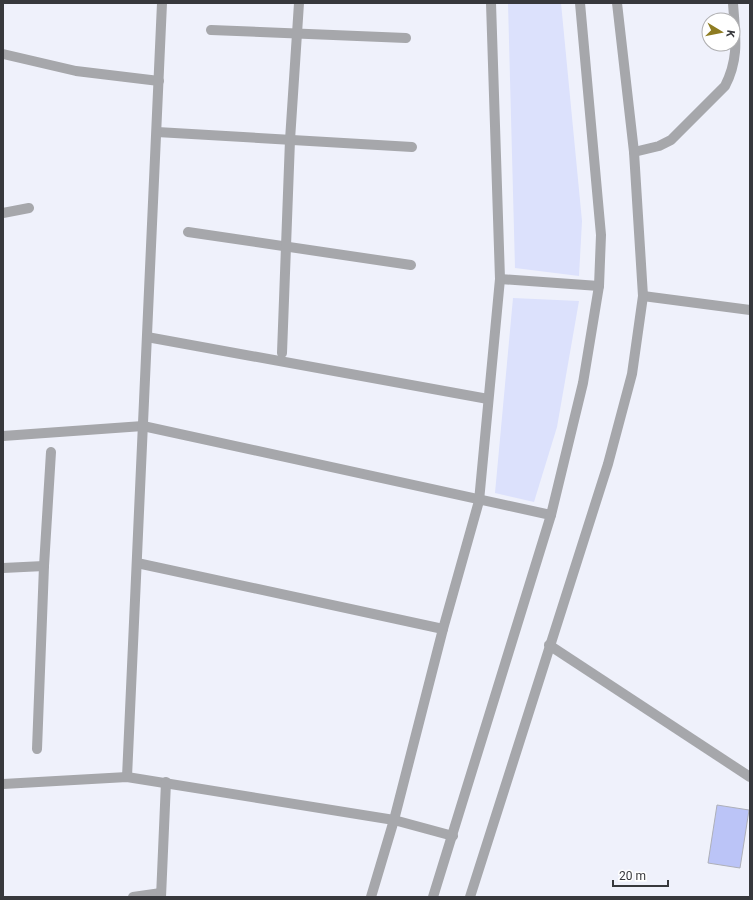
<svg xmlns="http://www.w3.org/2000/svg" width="753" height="900" font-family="Roboto,sans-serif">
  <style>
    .green { fill: #dce1fc }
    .building { fill: #bbc4f7; stroke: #aeb0b9 }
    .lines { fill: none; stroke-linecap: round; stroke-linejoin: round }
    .service { stroke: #a6a7ab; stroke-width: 10 }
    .minor { stroke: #a6a7ab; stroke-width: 10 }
    .tertiary { stroke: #a6a7ab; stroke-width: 10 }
  </style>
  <rect width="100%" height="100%" fill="#eff1fb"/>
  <g class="green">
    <polygon points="508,3 561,3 582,221 579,276 515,268"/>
    <polygon points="513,298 579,301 557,427 534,502 495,493"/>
  </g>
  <polygon class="building" points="717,805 749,810 740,868 708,863"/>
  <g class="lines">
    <g class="service">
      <polyline points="211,30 406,38"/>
      <polyline points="157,132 412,147"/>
      <polyline points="188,232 411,265"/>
      <polyline points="282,353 290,140 299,3"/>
      <polyline points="3,568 44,566"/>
      <polyline points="37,749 44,566 51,452"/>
    </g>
    <g class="minor">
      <polyline points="3,54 76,71 159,81"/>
      <path d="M 634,152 L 659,146 L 671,140 L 725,86 C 740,57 735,34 733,3"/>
      <polyline points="3,213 29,208"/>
      <polyline points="500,279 599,286"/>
      <polyline points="643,296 750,310"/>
      <polyline points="147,337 488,399"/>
      <polyline points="3,436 143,426 551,515"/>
      <polyline points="137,563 443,629"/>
      <polyline points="549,645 750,777"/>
      <polyline points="127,777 162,3"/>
      <polyline points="3,784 127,777 394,820 453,836"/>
      <polyline points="133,897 161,893"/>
      <polyline points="161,897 166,782"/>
      <polyline points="371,897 394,820 443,629 479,501 500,279 491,3"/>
    </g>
    <g class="tertiary">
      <polyline points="433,897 551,515 583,383 599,286 601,235 580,3"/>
      <polyline points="470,897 608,464 632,374 643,296 634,152 617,3"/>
    </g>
  </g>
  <rect width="753" height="900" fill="none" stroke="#37383c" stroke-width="8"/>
  <g transform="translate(721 32) rotate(100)"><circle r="19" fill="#ffffff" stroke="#afafb1"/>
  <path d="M0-3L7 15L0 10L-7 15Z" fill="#8e7c22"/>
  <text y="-6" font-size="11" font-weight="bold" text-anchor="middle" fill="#37383c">K</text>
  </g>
  <path d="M613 880v6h55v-6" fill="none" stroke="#37383c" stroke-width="2"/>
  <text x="619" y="880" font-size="12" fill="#37383c" stroke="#ffffff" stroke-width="3" paint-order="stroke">20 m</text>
</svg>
